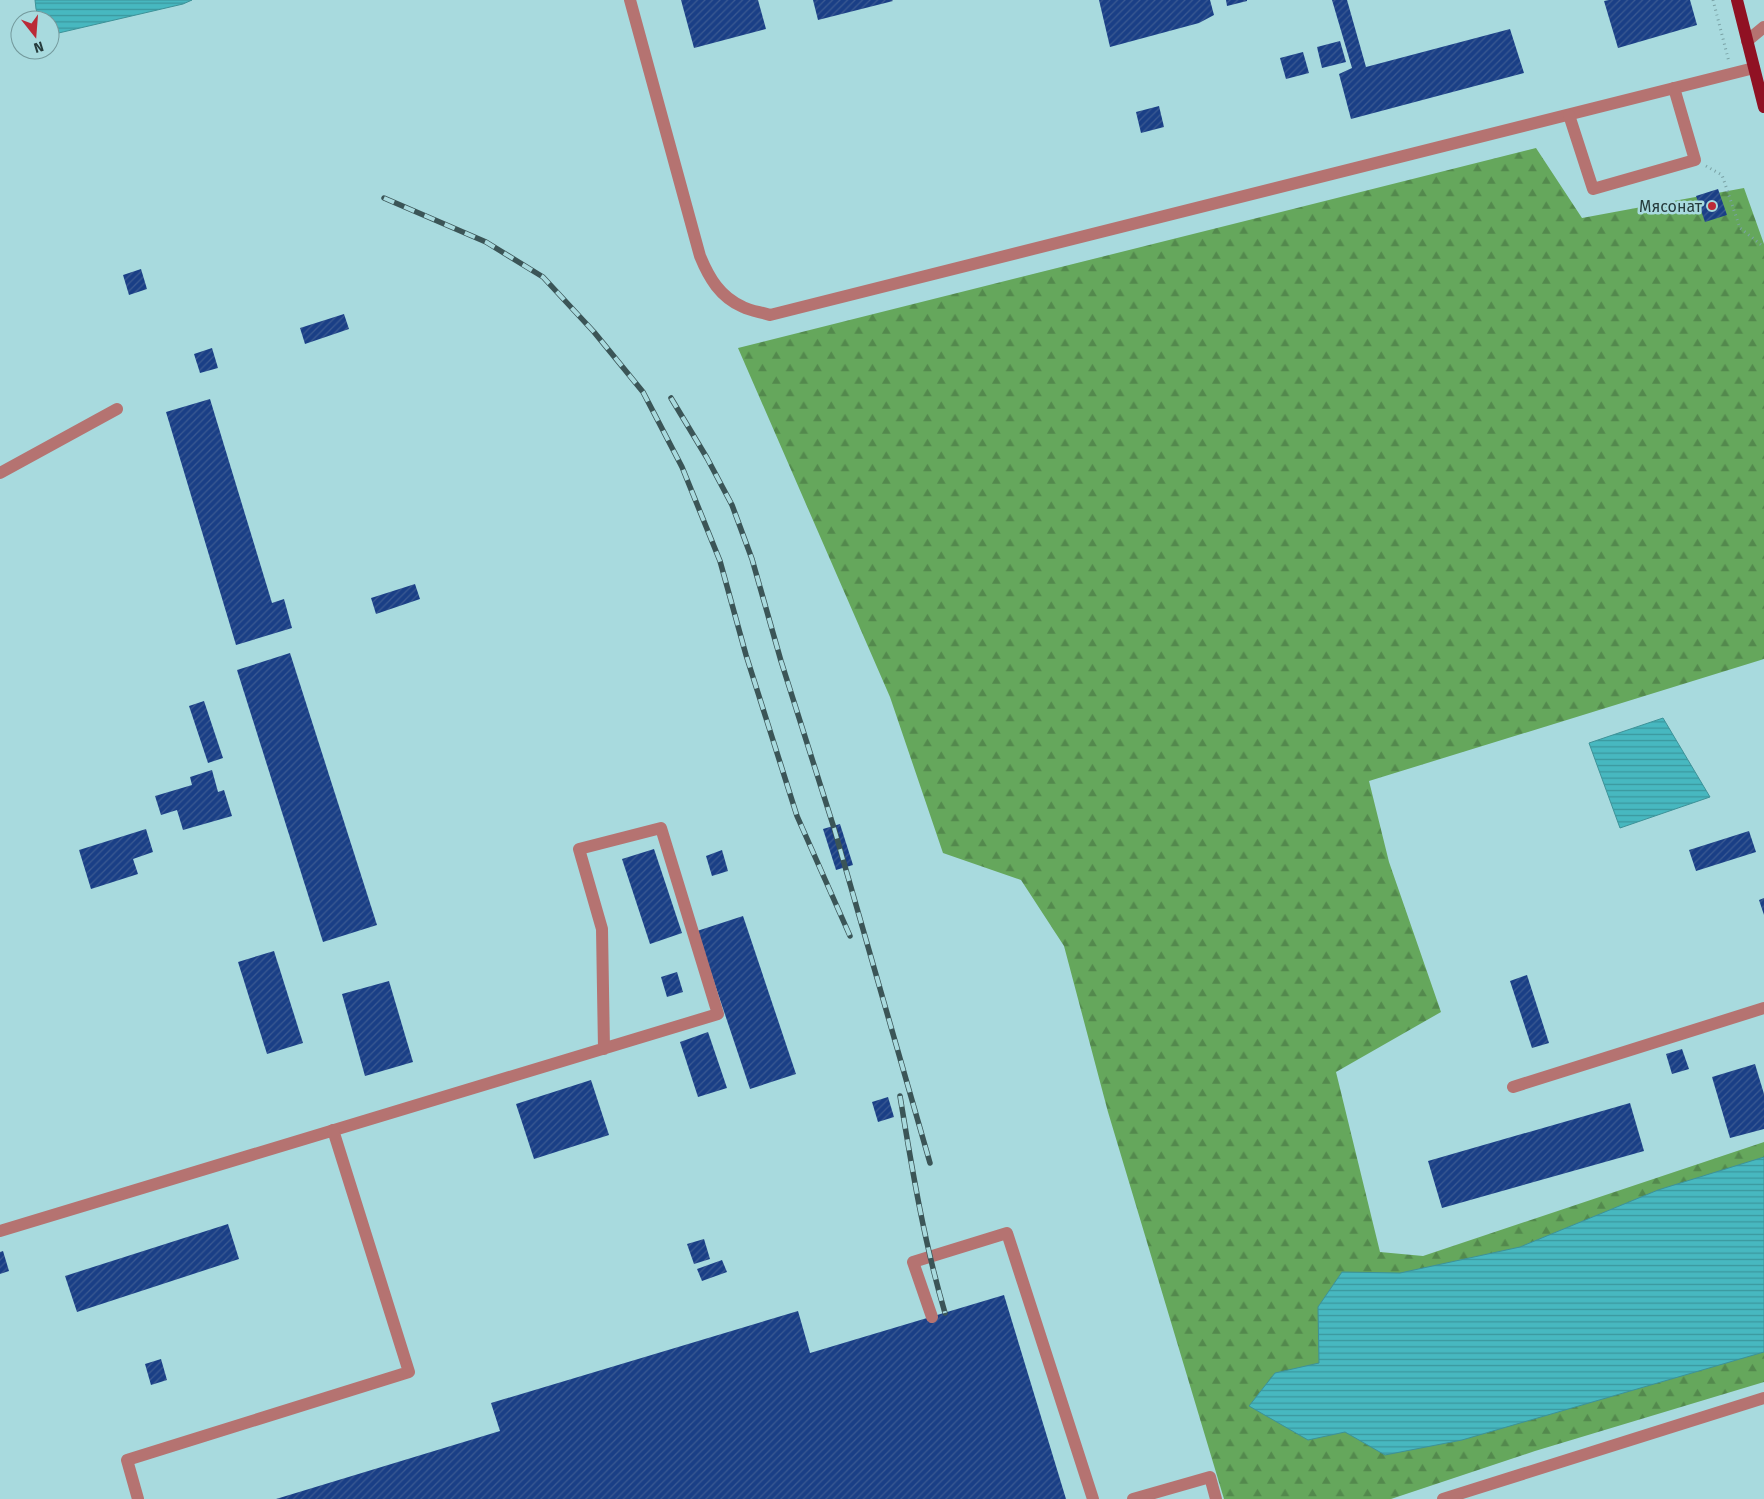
<svg xmlns="http://www.w3.org/2000/svg" width="1764" height="1499" font-family="'Fira Sans',sans-serif">
  <style>
    .forest { fill: url(#forest-firs) }
    .water { fill: url(#water-rules); stroke: #3d9298 }
    .building { fill: url(#building-hatch) }
    .lines { fill: none; stroke-linecap: round; stroke-linejoin: round }
    .path { stroke: #7aa2a5; stroke-width: 3; stroke-dasharray: 1 4; stroke-linecap: butt }
    .minor { stroke: #b57371; stroke-width: 12 }
    .major { stroke: #901123; stroke-width: 12 }
    .rail-casing { stroke: #3b5557; stroke-width: 5.5 }
    .rail { stroke: #a8dade; stroke-width: 4; stroke-dasharray: 11; stroke-linecap: butt }
    .poi-dot { fill: #bb2a37; stroke: #a8dade; stroke-width: 2 }
    .labels { text-anchor: middle; dominant-baseline: central; stroke-width: 5; stroke-linejoin: round; paint-order: stroke }
    .poi-label { font-size: 16px; fill: #263b3c; stroke: #a8dade; text-anchor: end }
  </style>
  <defs>
    <pattern id="forest-firs" width="22" height="20" patternUnits="userSpaceOnUse" patternTransform="scale(1.25)"><rect width="22" height="20" fill="#65a75c"/><path d="M5 1l3.5 6h-7zM16 11l3.5 6h-7z" fill="#53894d"/></pattern>
    <pattern id="water-rules" width="6" height="5" patternUnits="userSpaceOnUse" patternTransform="scale(1.25)"><rect width="6" height="5" fill="#47b8c0"/><path d="M0 2.5h6" fill="none" stroke="#3b979d"/></pattern>
    <pattern id="building-hatch" width="6" height="6" patternUnits="userSpaceOnUse" patternTransform="scale(1.25)"><rect width="6" height="6" fill="#1a3f86"/><path d="M-1 1l2-2M0 6l6-6M5 7l2-2" fill="none" stroke="#3b5a92"/></pattern>
  </defs>
  <rect width="100%" height="100%" fill="#a8dade"/>
  <polygon class="forest" points="1536,148 1582,218 1744,188 1764,244 1764,659 1369,781 1389,862 1441,1012 1336,1072 1380,1252 1423,1256 1764,1142 1764,1382 1535,1451 1391,1499 1224,1499 1108,1112 1064,946 1021,880 943,853 890,697 738,348"/>
  <g class="water">
    <polygon points="35,0 192,0 183,4 50,35 50,20 40,20 36,9"/>
    <polygon points="1663,718 1710,797 1620,828 1589,743"/>
    <polygon points="1764,1157 1764,1352 1462,1440 1385,1455 1345,1432 1308,1440 1249,1406 1275,1373 1319,1363 1318,1307 1342,1272 1400,1273 1520,1247 1658,1190"/>
  </g>
  <g class="building">
    <polygon points="681,0 758,0 766,29 694,48"/>
    <polygon points="813,0 892,0 893,1 818,20"/>
    <polygon points="1099,0 1210,0 1214,15 1199,23 1110,47"/>
    <polygon points="1226,0 1247,0 1247,1 1227,6"/>
    <polygon points="1332,0 1347,0 1366,67 1510,29 1524,73 1351,119 1339,74 1352,68"/>
    <polygon points="1609,0 1690,0 1697,25 1618,48 1604,1"/>
    <polygon points="1340,41 1346,62 1322,68 1317,47"/>
    <polygon points="1303,52 1309,73 1286,79 1280,58"/>
    <polygon points="1159,106 1164,127 1141,133 1136,112"/>
    <polygon points="1718,189 1727,215 1705,222 1696,196"/>
    <polygon points="141,269 147,289 129,295 123,275"/>
    <polygon points="344,314 349,329 305,344 300,328"/>
    <polygon points="212,348 218,368 200,373 194,354"/>
    <polygon points="210,399 272,603 284,599 292,628 236,645 166,412"/>
    <polygon points="415,584 420,599 376,614 371,598"/>
    <polygon points="290,653 377,925 323,942 237,670"/>
    <polygon points="204,701 223,758 208,763 189,706"/>
    <polygon points="212,770 218,792 224,790 232,816 183,830 177,810 161,815 155,796 192,785 190,777"/>
    <polygon points="840,824 853,865 836,870 823,829"/>
    <polygon points="146,829 153,852 133,859 138,874 91,889 79,850"/>
    <polygon points="1749,831 1756,852 1696,871 1689,850"/>
    <polygon points="654,849 682,933 650,944 622,859"/>
    <polygon points="722,850 728,871 712,876 706,856"/>
    <polygon points="1764,898 1764,915 1759,900"/>
    <polygon points="743,916 796,1074 750,1089 697,931"/>
    <polygon points="274,951 303,1043 267,1054 238,962"/>
    <polygon points="677,972 683,992 667,997 661,977"/>
    <polygon points="1527,975 1549,1043 1532,1048 1510,981"/>
    <polygon points="389,981 413,1062 365,1076 342,994"/>
    <polygon points="708,1032 727,1088 698,1097 680,1042"/>
    <polygon points="1682,1049 1689,1069 1672,1074 1666,1054"/>
    <polygon points="1755,1064 1764,1094 1764,1129 1730,1138 1712,1077"/>
    <polygon points="591,1080 609,1135 534,1159 516,1104"/>
    <polygon points="888,1097 894,1117 878,1122 872,1102"/>
    <polygon points="1630,1103 1644,1151 1442,1208 1428,1161"/>
    <polygon points="228,1224 239,1259 77,1312 65,1276"/>
    <polygon points="704,1239 710,1259 694,1264 687,1244"/>
    <polygon points="3,1251 9,1271 0,1274 0,1252"/>
    <polygon points="722,1260 727,1272 702,1281 697,1269"/>
    <polygon points="1004,1295 1066,1499 276,1499 500,1431 491,1403 798,1311 810,1353"/>
    <polygon points="161,1359 167,1380 151,1385 145,1364"/>
  </g>
  <g class="lines">
    <g class="path">
      <polyline points="1713,0 1729,62"/>
      <polyline points="1706,166 1722,175 1740,228 1764,247"/>
    </g>
    <g class="minor">
      <path d="M 630,0 L 700,256 C 709,278 720,297 743,307 C 751,311 761,312 770,315 L 1754,68"/>
      <polyline points="1747,41 1764,27"/>
      <polyline points="1569,115 1593,189 1695,160 1674,88"/>
      <polyline points="0,473 117,409"/>
      <polyline points="1513,1087 1764,1008"/>
      <polyline points="0,1231 718,1014 661,828 579,849 602,929 604,1049"/>
      <polyline points="932,1317 913,1262 1007,1233 1093,1499"/>
      <polyline points="138,1499 127,1460 409,1372 333,1130"/>
      <polyline points="1133,1499 1210,1477 1216,1499"/>
      <polyline points="1443,1499 1764,1398"/>
    </g>
    <polyline class="major" points="1737,0 1764,107"/>
    <g class="rail-casing">
      <g id="rail">
        <polyline points="384,198 486,242 543,277 594,332 643,392 682,467 720,561 746,655 797,816 850,936"/>
        <polyline points="671,398 707,458 732,505 752,559 781,661 834,828 930,1163"/>
        <path d="M 900,1096 C 912,1169 924,1242 945,1313"/>
      </g>
    </g>
    <use href="#rail" class="rail"/>
  </g>
  <circle class="poi-dot" cx="1712" cy="206" r="5"/>
  <g class="labels">
    <g class="poi-label">
      <text x="1702" y="206">Мясонат</text>
    </g>
  </g>
  <g transform="translate(35 35) rotate(163)"><circle r="24" fill="#a8dade" stroke="#749a9d"/>
  <path d="M0-4L9 19L0 12L-9 19Z" fill="#bb2a37"/>
  <text y="-8" font-size="14" font-weight="bold" text-anchor="middle" fill="#263b3c">N</text>
  </g>
</svg>
